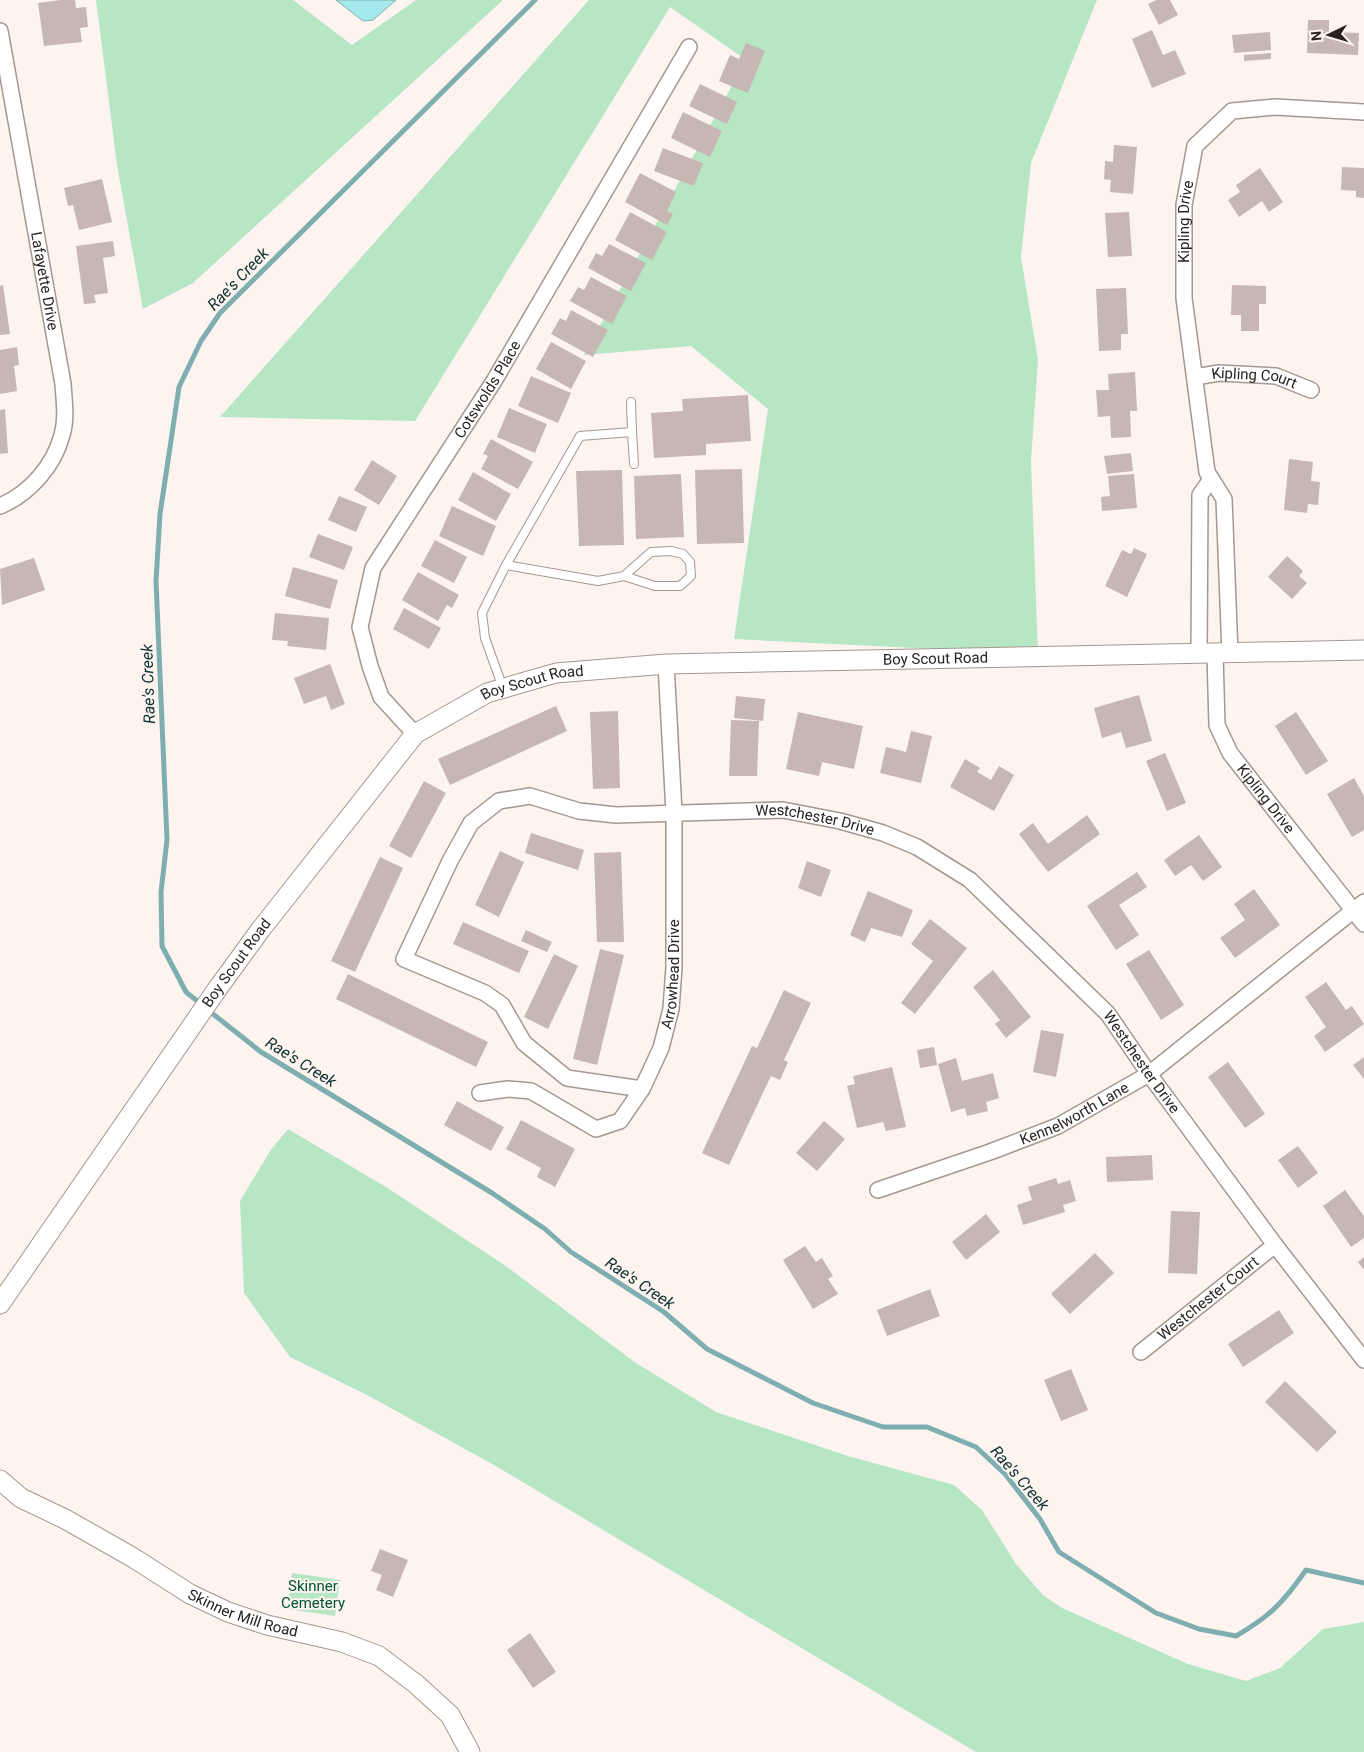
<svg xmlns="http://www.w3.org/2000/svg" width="1364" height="1752" font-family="Roboto,sans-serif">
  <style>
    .green { fill: #b6e6c4 }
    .water { fill: #a4eaed; stroke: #7faeb0 }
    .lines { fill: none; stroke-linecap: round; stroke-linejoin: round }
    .stream { stroke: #7faeb0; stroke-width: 5 }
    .building { fill: #c7b7b3 }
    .service-casing { stroke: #a59791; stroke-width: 10 }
    .minor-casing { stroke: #a59791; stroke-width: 18 }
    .tertiary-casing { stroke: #a59791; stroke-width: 21 }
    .service { stroke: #fff; stroke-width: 8 }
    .minor { stroke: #fff; stroke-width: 15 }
    .tertiary { stroke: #fff; stroke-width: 19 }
    .labels { text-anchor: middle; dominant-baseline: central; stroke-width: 4; stroke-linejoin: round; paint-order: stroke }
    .street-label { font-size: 15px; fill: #282220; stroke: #fdf4f0 }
    .park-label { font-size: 15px; fill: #01552c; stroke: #fdf4f0 }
    .water-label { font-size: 16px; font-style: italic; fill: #0d3032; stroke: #fdf4f0 }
  </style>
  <rect width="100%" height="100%" fill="#fdf4f0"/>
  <g class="green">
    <polygon points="96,0 293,0 352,45 416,0 503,0 193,283 143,309 117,165"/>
    <polygon points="589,0 1097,0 1031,163 1021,257 1038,360 1031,460 1038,654 734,639 768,409 691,346 584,355 746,60 670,7 415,421 220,417"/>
    <polygon points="288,1129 386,1187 503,1264 636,1363 716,1412 848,1456 954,1485 982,1510 1016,1564 1043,1595 1062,1608 1188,1664 1246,1681 1280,1668 1323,1629 1364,1622 1364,1752 976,1752 494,1465 369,1396 290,1357 244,1293 240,1201 270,1151"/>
    <polygon points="292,1573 340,1580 335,1616 287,1609"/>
  </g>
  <polygon class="water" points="336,0 396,0 373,20 363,21"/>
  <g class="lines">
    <g class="stream">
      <polyline points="201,1004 186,992 162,946 161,892 167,840 156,581 160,514 179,387 201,341 220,313 535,0"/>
      <path d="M 208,1010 L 261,1052 L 492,1193 L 545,1229 L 571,1252 L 664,1312 L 707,1349 L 813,1403 L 883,1427 L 927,1427 L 976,1447 L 1005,1474 L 1040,1519 L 1059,1552 L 1156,1613 L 1199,1629 L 1236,1636 C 1270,1616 1283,1603 1306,1570 L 1364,1583"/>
    </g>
  </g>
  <g class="building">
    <polygon points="61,0 75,0 76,8 86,7 88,27 80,28 82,42 44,46 38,3"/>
    <polygon points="1156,0 1170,0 1178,15 1159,25 1148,4"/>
    <polygon points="1308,20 1329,20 1329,32 1359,33 1358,55 1307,53"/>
    <polygon points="1152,30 1163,55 1175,50 1186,74 1152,88 1132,39"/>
    <polygon points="1270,32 1271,50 1234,53 1232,35"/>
    <polygon points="746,43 765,51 748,93 719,81 730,55 739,59"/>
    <polygon points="1271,53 1271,59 1244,61 1244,55"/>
    <polygon points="700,84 737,102 727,124 689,106"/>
    <polygon points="683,112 722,131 710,157 671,138"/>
    <polygon points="1114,145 1137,147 1133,194 1110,192 1111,180 1104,179 1105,161 1113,162"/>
    <polygon points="663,148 703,163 694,186 654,171"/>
    <polygon points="1342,167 1364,168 1364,198 1356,197 1356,191 1341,190"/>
    <polygon points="1260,168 1283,202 1269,212 1262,201 1239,217 1228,200 1240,192 1236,185"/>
    <polygon points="640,173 676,192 667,211 673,214 667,225 625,202"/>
    <polygon points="102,179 112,222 79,230 73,205 68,206 64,188"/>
    <polygon points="630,212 667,232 652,260 615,240"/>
    <polygon points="1129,212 1132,256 1108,257 1105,213"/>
    <polygon points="113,241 115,256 103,258 108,293 94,295 96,303 84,304 76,246"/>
    <polygon points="609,244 646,263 631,291 588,268 596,253 602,256"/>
    <polygon points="591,277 627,296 612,324 570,301 578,287 584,290"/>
    <polygon points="3,285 10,334 0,335 0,286"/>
    <polygon points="1232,285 1266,286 1266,304 1259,304 1259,331 1241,331 1241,315 1231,315"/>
    <polygon points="1126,288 1128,334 1121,334 1121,350 1099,351 1096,289"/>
    <polygon points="571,310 608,330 593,357 551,334 560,318 566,321"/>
    <polygon points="551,342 586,361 571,389 536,369"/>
    <polygon points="17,347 19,365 14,366 17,391 0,394 0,350"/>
    <polygon points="1135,372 1137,411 1130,411 1131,437 1111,438 1110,416 1098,417 1096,390 1109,390 1108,374"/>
    <polygon points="531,376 571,393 558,423 518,406"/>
    <polygon points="748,395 751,441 706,444 706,455 654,458 651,413 683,411 682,399"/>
    <polygon points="509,408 547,424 535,453 497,437"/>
    <polygon points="5,409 8,453 0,454 0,410"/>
    <polygon points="491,439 533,462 518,489 481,469 488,456 483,454"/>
    <polygon points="1131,453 1133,471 1107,474 1104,456"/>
    <polygon points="1289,459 1313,462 1311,481 1320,482 1318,505 1308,504 1307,513 1284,510"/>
    <polygon points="372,460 397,476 379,505 354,490"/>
    <polygon points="742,469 744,543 697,544 695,470"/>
    <polygon points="622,470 624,545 579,546 576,471"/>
    <polygon points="473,472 511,494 496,521 458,500"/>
    <polygon points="681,474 684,537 636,539 634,476"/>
    <polygon points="1134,474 1137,508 1102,511 1101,497 1110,496 1108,476"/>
    <polygon points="339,496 367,507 356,532 328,520"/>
    <polygon points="452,506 496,526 483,556 439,536"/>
    <polygon points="318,534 353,547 344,570 309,557"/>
    <polygon points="435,540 467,557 454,583 421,566"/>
    <polygon points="1134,548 1147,554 1127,597 1105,586 1122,550 1131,554"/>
    <polygon points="1287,556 1303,571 1299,576 1307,583 1292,599 1268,577"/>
    <polygon points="34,558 45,590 2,605 0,569"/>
    <polygon points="293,567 338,580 330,609 285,596"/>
    <polygon points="418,572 459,595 452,608 447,605 438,621 402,600"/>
    <polygon points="404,608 441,628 429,649 393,629"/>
    <polygon points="275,613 329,618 326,650 287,646 288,641 272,640"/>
    <polygon points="330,664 345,704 331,710 326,696 304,704 294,678"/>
    <polygon points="1139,695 1152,741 1126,748 1121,732 1102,738 1094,708"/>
    <polygon points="736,696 765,699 763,721 734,718"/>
    <polygon points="556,706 567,731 450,785 438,759"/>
    <polygon points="618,711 620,788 593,789 590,712"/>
    <polygon points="798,712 863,726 854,769 822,762 819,776 786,769"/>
    <polygon points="1296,712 1328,761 1306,775 1275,726"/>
    <polygon points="731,720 759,721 757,776 729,776"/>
    <polygon points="911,731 932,736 921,783 880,773 886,747 906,752"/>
    <polygon points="1165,753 1186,803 1167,811 1146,761"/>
    <polygon points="965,759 980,768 977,772 991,780 999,766 1014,775 994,811 950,787"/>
    <polygon points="1354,778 1364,796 1364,830 1352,837 1327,794"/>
    <polygon points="424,781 446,793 411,858 389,846"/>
    <polygon points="1087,815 1100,834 1048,872 1019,834 1033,823 1048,844"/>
    <polygon points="531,833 584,850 578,870 525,853"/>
    <polygon points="1199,835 1222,867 1203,881 1191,865 1175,876 1164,860"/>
    <polygon points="500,851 524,862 499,917 475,905"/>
    <polygon points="621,852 624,942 597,942 594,853"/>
    <polygon points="380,857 403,868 355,972 331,961"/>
    <polygon points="807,861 831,870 821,897 798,888"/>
    <polygon points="1137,872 1147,887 1119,905 1139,935 1116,950 1087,906"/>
    <polygon points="1254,889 1280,925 1235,958 1220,938 1245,920 1234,904"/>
    <polygon points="868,891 913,910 902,937 871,928 865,942 850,935"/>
    <polygon points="930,919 967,948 915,1014 901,1003 933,961 911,944"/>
    <polygon points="463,922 529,951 519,973 453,944"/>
    <polygon points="526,930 552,942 547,952 521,941"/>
    <polygon points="600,949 624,955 597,1065 573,1059"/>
    <polygon points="1149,950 1184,1005 1161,1020 1126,964"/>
    <polygon points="554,954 578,966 548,1029 524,1017"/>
    <polygon points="993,970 1031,1017 1006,1038 995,1024 1000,1020 973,987"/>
    <polygon points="348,974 488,1042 476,1067 336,999"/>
    <polygon points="1326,982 1346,1010 1352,1006 1364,1024 1325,1052 1314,1036 1326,1027 1305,997"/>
    <polygon points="784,990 811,1003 784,1060 788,1062 780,1080 771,1076 729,1165 702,1153 752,1046 757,1048"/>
    <polygon points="1041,1030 1064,1034 1056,1077 1033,1072"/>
    <polygon points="934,1047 937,1065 920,1068 917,1050"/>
    <polygon points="1364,1057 1364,1079 1353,1065"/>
    <polygon points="956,1058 962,1081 993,1073 999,1098 986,1102 988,1111 967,1116 965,1108 951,1112 938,1064"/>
    <polygon points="1228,1062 1265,1114 1245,1128 1208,1077"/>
    <polygon points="892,1067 906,1127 886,1131 883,1122 857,1128 847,1086 855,1084 853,1076"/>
    <polygon points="457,1101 504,1127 491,1151 444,1125"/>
    <polygon points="521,1120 575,1149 555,1187 537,1177 541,1168 506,1149"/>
    <polygon points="824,1121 845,1139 817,1171 796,1153"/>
    <polygon points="1298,1146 1318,1173 1298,1188 1278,1160"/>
    <polygon points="1152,1155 1153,1180 1107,1182 1106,1157"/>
    <polygon points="1056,1178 1058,1184 1070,1180 1076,1201 1063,1205 1065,1212 1023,1225 1017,1205 1032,1200 1028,1187"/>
    <polygon points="1345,1190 1364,1216 1364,1238 1351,1247 1323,1206"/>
    <polygon points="1171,1211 1200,1212 1197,1274 1168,1273"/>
    <polygon points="986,1214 1000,1232 966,1260 952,1242"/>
    <polygon points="805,1246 816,1262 822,1258 833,1276 828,1279 838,1294 813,1309 783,1260"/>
    <polygon points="1095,1253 1114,1273 1070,1314 1051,1294"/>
    <polygon points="1364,1257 1364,1270 1358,1262"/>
    <polygon points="930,1289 940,1316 887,1336 877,1310"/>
    <polygon points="1279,1310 1294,1333 1243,1367 1228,1344"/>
    <polygon points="1071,1369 1088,1410 1061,1421 1044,1380"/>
    <polygon points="1285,1381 1337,1432 1317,1452 1265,1402"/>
    <polygon points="380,1549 408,1560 393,1597 376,1590 382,1575 371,1571"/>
    <polygon points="530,1633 556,1672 533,1688 507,1650"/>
  </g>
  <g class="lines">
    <g class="service-casing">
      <g id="service">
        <polyline points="631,402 632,432"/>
        <polyline points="506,565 580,436 632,432 634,464"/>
        <polyline points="503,688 485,638 482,613 506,565 598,581 624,576 651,552 671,551 683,554 690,562 691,576 680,586 655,586 624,576"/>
      </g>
    </g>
    <g class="minor-casing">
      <g id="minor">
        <path id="s1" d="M 0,31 L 63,384 C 64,401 67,418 62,435 C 54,466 29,494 0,506"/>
        <path id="s2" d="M 1195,377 L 1219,373 L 1276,376 L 1311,390"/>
        <polyline points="1199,654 1200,495 1211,479"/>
        <path id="s3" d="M 1215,654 L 1217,725 L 1230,753 L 1364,924"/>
        <path id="s4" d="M 1230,654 L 1224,499 L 1207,472 L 1184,298 L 1184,205 L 1195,146 L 1232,111 L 1275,107 L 1364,112"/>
        <path id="s5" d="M 415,734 L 381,697 L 370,666 L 360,627 L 373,568 L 494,381 L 689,47"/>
        <path id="s6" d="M 642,1089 L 567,1078 L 524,1043 L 502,1005 L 485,993 L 404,959 L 450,861 L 471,823 L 499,801 L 530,796 L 579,811 L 616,815 L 783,810 L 840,821 L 883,833 L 917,847 L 970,880 L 1108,1014 L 1149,1074 L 1275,1245 L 1364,1360"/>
        <path id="s7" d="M 480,1093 L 508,1089 L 531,1091 L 596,1129 L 620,1121 L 642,1089 L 661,1048 L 671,1009 L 674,967 L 674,812 L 666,664"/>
        <path id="s8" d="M 878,1190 L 990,1152 L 1058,1126 L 1149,1074 L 1364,902"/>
        <path id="s9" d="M 1141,1352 L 1275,1245"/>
      </g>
    </g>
    <g class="tertiary-casing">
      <g id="tertiary">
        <path id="s10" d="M 0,1304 L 218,988 L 261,929 L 415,734 L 487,693 L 556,673 L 666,664 L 1364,650"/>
        <path id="s11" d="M 0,1480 L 21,1498 L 65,1519 L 132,1557 L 190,1594 L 228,1612 L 267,1625 L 342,1642 L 379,1656 L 416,1684 L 450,1715 L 470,1752"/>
      </g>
    </g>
    <use href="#service" class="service"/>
    <use href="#minor" class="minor"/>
    <use href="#tertiary" class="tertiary"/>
  </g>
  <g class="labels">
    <g class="street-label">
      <text stroke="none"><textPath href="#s4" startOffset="439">Kipling Drive</textPath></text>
      <text stroke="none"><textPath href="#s1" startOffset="254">Lafayette Drive</textPath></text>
      <text stroke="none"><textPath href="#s2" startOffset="60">Kipling Court</textPath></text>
      <text stroke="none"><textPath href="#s5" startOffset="396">Cotswolds Place</textPath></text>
      <text stroke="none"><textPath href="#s10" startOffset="1240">Boy Scout Road</textPath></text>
      <text stroke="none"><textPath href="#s10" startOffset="835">Boy Scout Road</textPath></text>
      <text stroke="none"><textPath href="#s3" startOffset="160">Kipling Drive</textPath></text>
      <text stroke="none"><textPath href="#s6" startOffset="791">Westchester Drive</textPath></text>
      <text stroke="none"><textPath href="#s10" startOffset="415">Boy Scout Road</textPath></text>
      <text stroke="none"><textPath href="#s7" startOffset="311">Arrowhead Drive</textPath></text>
      <text stroke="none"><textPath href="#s6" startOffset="1211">Westchester Drive</textPath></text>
      <text stroke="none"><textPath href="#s8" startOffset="211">Kennelworth Lane</textPath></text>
      <text stroke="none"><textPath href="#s9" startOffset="86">Westchester Court</textPath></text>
      <text stroke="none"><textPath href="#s11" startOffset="279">Skinner Mill Road</textPath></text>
    </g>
    <g class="park-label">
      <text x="313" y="1586">Skinner<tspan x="313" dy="17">Cemetery</tspan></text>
    </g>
    <g class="water-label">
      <text transform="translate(238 279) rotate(-46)">Rae's Creek</text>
      <text transform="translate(148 684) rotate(-92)">Rae's Creek</text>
      <text transform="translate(301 1062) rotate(32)">Rae's Creek</text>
      <text transform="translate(640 1283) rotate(34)">Rae's Creek</text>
      <text transform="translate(1020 1478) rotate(49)">Rae's Creek</text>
    </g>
  </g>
  <g transform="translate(1329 35) rotate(265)" stroke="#fdf4f0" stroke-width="4" paint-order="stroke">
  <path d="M0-4L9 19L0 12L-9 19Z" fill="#282220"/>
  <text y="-8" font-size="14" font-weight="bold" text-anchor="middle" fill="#282220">N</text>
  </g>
</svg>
